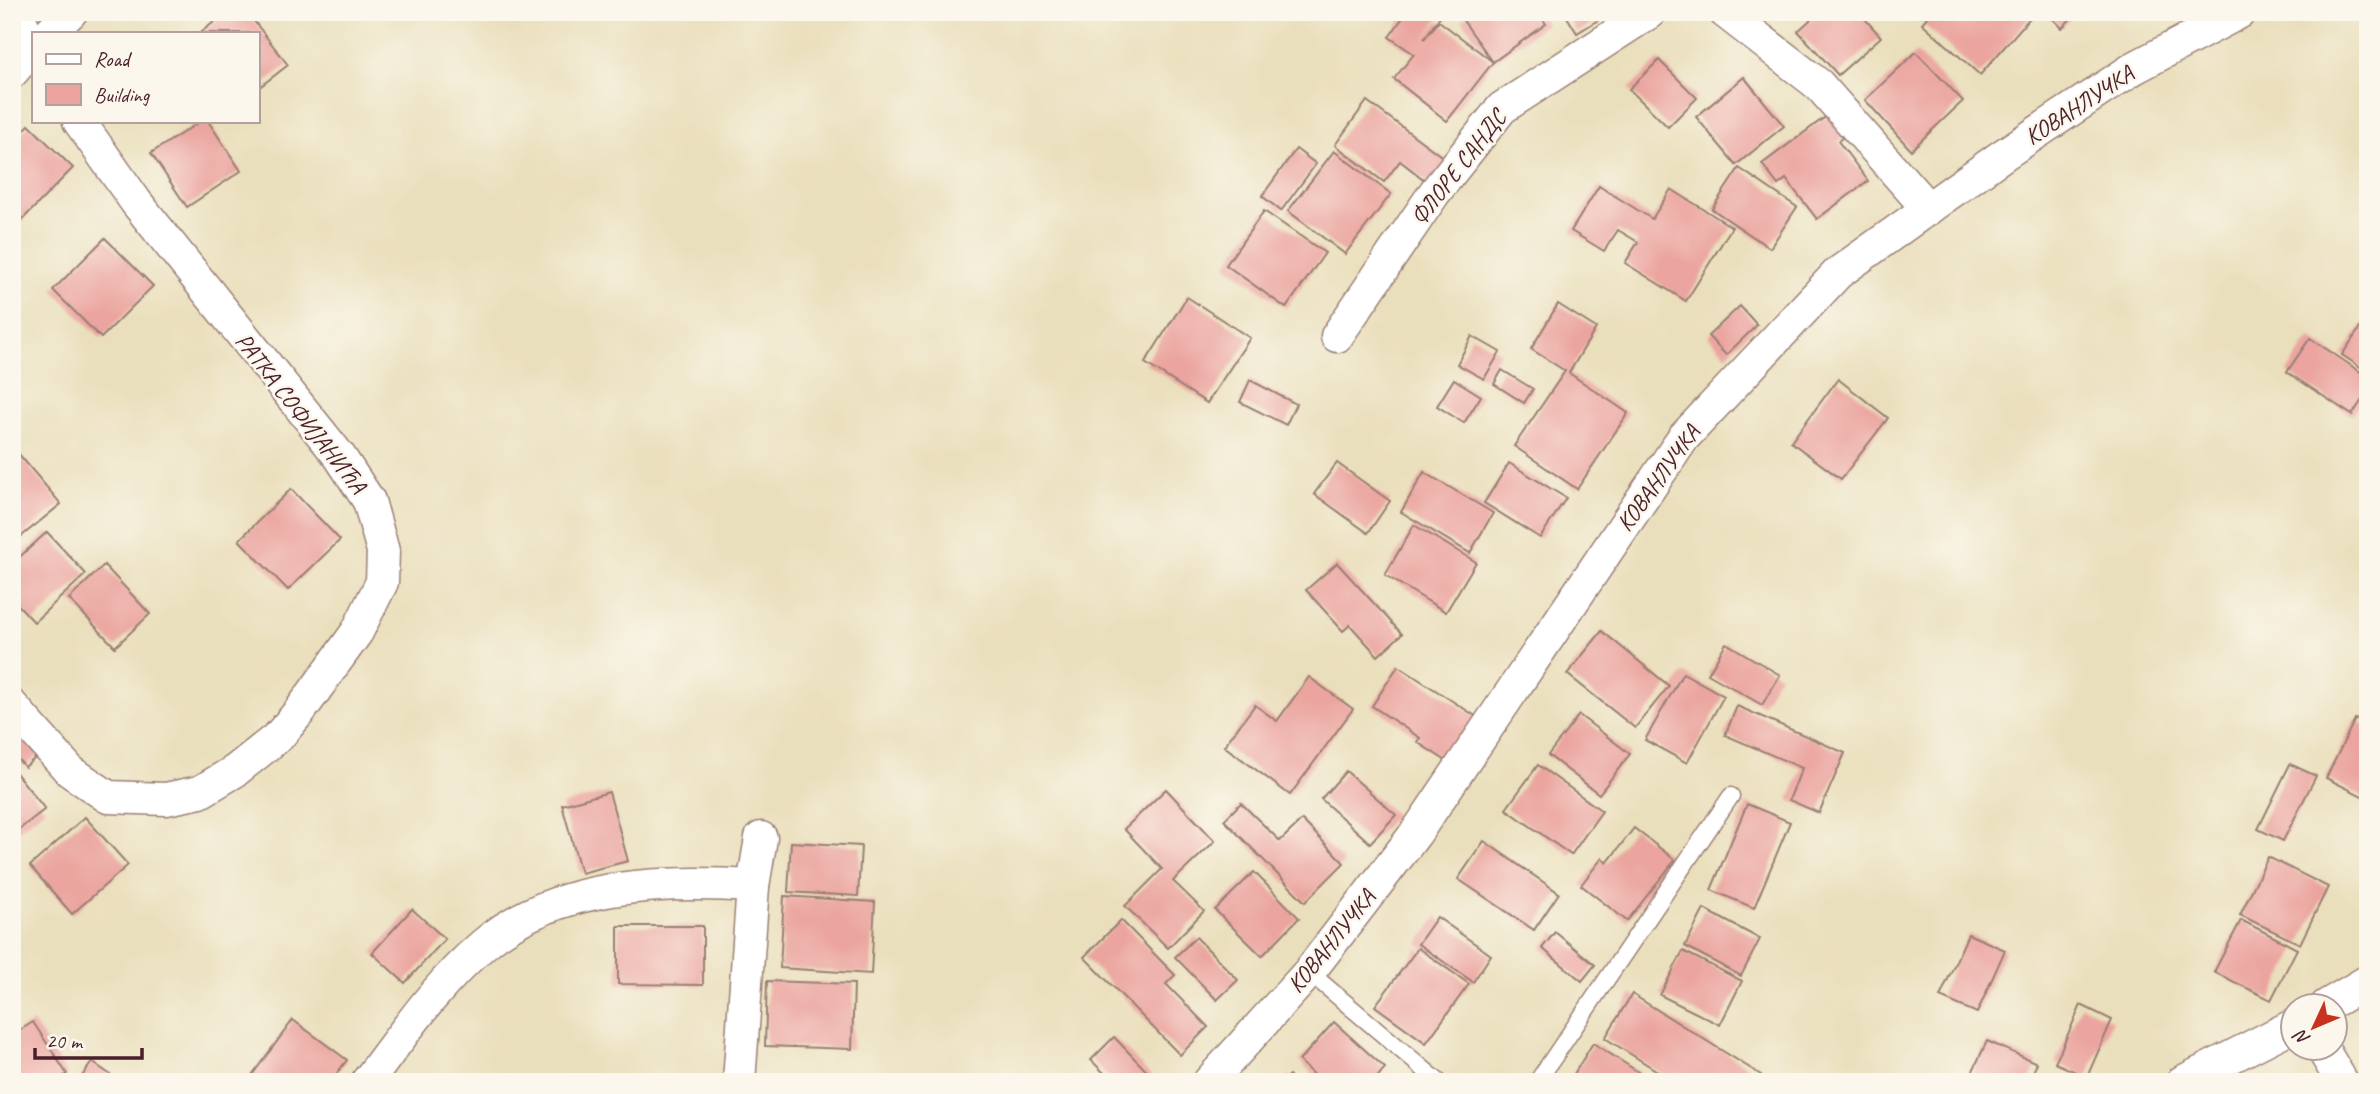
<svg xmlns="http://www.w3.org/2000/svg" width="2380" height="1094" font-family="Caveat,sans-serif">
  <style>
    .building { fill: #eba49f }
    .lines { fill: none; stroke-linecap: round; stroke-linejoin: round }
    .lane-casing { stroke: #9a7f74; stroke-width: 19 }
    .street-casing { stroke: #9a7f74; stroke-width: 35 }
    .lane { stroke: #fff; stroke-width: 16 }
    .street { stroke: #fff; stroke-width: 32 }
    .labels { text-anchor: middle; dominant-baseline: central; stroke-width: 5; stroke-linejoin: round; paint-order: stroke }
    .street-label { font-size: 24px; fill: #4a1f2b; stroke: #fbf7ec }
  </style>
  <rect width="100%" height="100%" fill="#fbf7ec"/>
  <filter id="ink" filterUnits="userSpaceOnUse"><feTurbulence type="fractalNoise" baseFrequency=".0143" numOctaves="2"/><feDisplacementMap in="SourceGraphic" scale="14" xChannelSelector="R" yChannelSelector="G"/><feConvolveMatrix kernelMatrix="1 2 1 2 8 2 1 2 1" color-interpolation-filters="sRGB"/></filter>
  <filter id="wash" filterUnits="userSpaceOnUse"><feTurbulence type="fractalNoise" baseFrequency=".00686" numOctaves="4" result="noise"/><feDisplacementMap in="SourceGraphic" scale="28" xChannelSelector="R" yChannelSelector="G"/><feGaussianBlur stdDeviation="1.57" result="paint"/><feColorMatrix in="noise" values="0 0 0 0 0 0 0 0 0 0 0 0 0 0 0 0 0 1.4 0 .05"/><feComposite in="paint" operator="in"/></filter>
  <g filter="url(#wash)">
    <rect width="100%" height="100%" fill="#eadfbc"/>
    <g id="blocks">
      <g class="building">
        <polygon points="227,12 247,12 288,65 257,89 257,33 200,33"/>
        <polygon points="1407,12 1443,12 1424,39 1439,21 1493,62 1447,121 1394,79 1414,54 1389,37"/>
        <polygon points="1473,12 1538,12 1546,24 1493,62 1462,19"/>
        <polygon points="1564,12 1611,12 1577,33"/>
        <polygon points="1819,12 1859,12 1881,37 1838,75 1798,31"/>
        <polygon points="1932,12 2035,12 1980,75 1922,23"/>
        <polygon points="2046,12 2077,12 2062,28"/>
        <polygon points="1916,52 1963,101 1911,150 1865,100"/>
        <polygon points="1659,60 1697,98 1668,127 1629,89"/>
        <polygon points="1744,77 1784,126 1736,165 1696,117"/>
        <polygon points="1367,101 1448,161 1431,185 1400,161 1384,182 1335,145"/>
        <polygon points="1832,112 1848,133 1838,141 1868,181 1817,219 1786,179 1778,185 1762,164"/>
        <polygon points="201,121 208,121 241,171 187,207 151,153"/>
        <polygon points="29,125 73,168 16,226 12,222 12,142"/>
        <polygon points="1296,149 1316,164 1281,211 1262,196"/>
        <polygon points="1334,151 1391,194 1345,254 1288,211"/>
        <polygon points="1739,168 1797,207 1770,248 1712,209"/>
        <polygon points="1599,186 1652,219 1671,189 1732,227 1686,301 1625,263 1638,242 1618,230 1604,251 1571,231"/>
        <polygon points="1264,211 1325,253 1286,308 1226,265"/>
        <polygon points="105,238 153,286 101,338 53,290"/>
        <polygon points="1187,297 1250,338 1207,403 1145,363"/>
        <polygon points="1558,304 1596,328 1569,373 1628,413 1577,489 1514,446 1565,371 1531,349"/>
        <polygon points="1740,306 1757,325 1726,355 1708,336"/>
        <polygon points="2368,316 2368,372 2342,355"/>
        <polygon points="1472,336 1500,352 1484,379 1457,364"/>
        <polygon points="2310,338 2368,377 2368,391 2352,415 2287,372"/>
        <polygon points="1502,370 1533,389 1524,403 1494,384"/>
        <polygon points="1454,379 1481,396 1464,423 1437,406"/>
        <polygon points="1838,379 1888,418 1841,479 1791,442"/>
        <polygon points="1250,380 1296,404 1286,425 1240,402"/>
        <polygon points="12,446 61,504 12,544"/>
        <polygon points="1337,463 1390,501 1368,533 1314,494"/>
        <polygon points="1509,463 1566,498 1540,538 1484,503"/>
        <polygon points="1424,472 1493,513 1470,553 1401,512"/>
        <polygon points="291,489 340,540 288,590 239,540"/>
        <polygon points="1414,525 1476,562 1446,612 1385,575"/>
        <polygon points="47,532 86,574 34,622 12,598 12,564"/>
        <polygon points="1337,563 1402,634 1378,656 1350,625 1343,631 1306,590"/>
        <polygon points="104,565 150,614 115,647 69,599"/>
        <polygon points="1602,631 1669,686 1635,728 1567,674"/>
        <polygon points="1726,643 1780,675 1762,705 1708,674"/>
        <polygon points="1398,666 1477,717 1448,762 1417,742 1420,738 1372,706"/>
        <polygon points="1683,673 1724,696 1687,763 1645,740"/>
        <polygon points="1309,677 1353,709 1290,795 1224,746 1255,705 1277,721"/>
        <polygon points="1737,706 1845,753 1819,813 1789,800 1802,768 1725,735"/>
        <polygon points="1579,715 1630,754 1599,794 1548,755"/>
        <polygon points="2355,719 2368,726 2368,799 2326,778"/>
        <polygon points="12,727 45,749 25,767 12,753"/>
        <polygon points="2290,764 2316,776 2283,841 2258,829"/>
        <polygon points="1538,765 1602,811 1571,855 1506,809"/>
        <polygon points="12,768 45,809 12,835"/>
        <polygon points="1346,771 1396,815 1370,843 1321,799"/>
        <polygon points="1166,789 1215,841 1173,881 1204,911 1168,948 1125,906 1162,869 1124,829"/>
        <polygon points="609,792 628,861 581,873 562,805"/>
        <polygon points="1241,803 1280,841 1302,820 1344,863 1305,902 1224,820"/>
        <polygon points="1747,804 1790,822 1754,908 1711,890"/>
        <polygon points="85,817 128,865 72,914 30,866"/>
        <polygon points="1634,828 1675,860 1627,921 1581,885 1602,858 1607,863"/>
        <polygon points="1484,841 1559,893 1534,930 1458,879"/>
        <polygon points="791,842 861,846 858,896 788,892"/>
        <polygon points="2268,857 2328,887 2300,944 2240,915"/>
        <polygon points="1254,872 1299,918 1262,956 1215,910"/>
        <polygon points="784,896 875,902 871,974 780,968"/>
        <polygon points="412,909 445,939 405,983 372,953"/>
        <polygon points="1704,909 1760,939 1741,976 1685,946"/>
        <polygon points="1437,917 1491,955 1473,982 1418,944"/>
        <polygon points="1121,920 1175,975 1166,984 1208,1027 1180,1055 1084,957"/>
        <polygon points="2241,920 2297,949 2271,1000 2214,972"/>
        <polygon points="618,926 703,926 703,985 618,984"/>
        <polygon points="1555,932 1595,965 1582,981 1542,948"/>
        <polygon points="1968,934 2005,950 1977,1013 1940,997"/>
        <polygon points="1196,937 1238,980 1217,1000 1175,957"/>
        <polygon points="1418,948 1469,984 1426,1043 1375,1006"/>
        <polygon points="1683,951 1742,981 1720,1025 1660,995"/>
        <polygon points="767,981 854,984 852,1049 765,1046"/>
        <polygon points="1632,994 1761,1075 1757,1082 1675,1082 1605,1038"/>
        <polygon points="2081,1005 2112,1020 2087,1077 2055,1063"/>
        <polygon points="293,1020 347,1060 330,1082 261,1082 252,1075"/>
        <polygon points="33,1022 67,1074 55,1082 12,1082 12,1035"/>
        <polygon points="1334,1022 1385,1068 1373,1082 1321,1082 1299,1061"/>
        <polygon points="1114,1037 1157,1082 1113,1082 1091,1060"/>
        <polygon points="1987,1041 2037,1063 2029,1082 1980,1082 1970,1077"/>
        <polygon points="1593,1043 1654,1082 1569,1082"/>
        <polygon points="92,1062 121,1082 78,1082"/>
        <polygon points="1289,1075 1295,1082 1282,1082"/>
      </g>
    </g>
  </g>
  <g filter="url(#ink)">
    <use href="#blocks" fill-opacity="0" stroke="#9a7f74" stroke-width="2"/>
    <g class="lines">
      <g class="lane-casing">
        <g id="lane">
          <polyline points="1309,972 1439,1082"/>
          <polyline points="1537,1082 1731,796"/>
        </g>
      </g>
      <g class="street-casing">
        <g id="street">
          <polyline points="18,12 33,55"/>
          <polyline points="1725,12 1819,85 1928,209"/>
          <polyline points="49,33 71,12"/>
          <polyline points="12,72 33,48"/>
          <polyline points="1337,336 1435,192 1502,108 1650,12"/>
          <polyline points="12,706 70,771 108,797 166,799 200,792 235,771 279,736 300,711 357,632 382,582 383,551 369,501 340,457 136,202 79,121"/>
          <polyline points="2326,1006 2368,981"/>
          <polyline points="2322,1048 2342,1082"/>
          <path d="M 367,1082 C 404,1033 437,984 484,944 C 555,883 665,880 753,886"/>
          <polyline points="739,1082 753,886 761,838"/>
          <polyline points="1209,1082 1309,972 1416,833 1684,437 1838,273 2003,155 2134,68 2240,12"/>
          <polyline points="2182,1082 2292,1026"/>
        </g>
      </g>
      <use href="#lane" class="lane"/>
      <use href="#street" class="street"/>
    </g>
  </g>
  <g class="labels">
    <g class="street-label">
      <text transform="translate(2079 105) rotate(-33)">КОВАНЛУЧКА</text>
      <text transform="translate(1458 167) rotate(-52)">ФЛОРЕ САНДС</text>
      <text transform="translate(301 413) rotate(52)">РАТКА СОФИЈАНИЋА</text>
      <text transform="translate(1658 478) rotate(-54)">КОВАНЛУЧКА</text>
      <text transform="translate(1331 941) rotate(-51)">КОВАНЛУЧКА</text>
    </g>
  </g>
  <rect width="2380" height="1094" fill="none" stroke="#fbf7ec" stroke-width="42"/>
  <rect x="32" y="32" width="228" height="91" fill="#fbf7ec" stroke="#b4a19f" stroke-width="2"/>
  <rect x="46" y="54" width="35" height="10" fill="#ffffff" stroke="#b4a19f" stroke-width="2"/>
  <text x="94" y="66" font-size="21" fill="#4a1f2b">Road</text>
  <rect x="46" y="84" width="35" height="21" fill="#eba49f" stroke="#b4a19f" stroke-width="2"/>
  <text x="94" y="102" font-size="21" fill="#4a1f2b">Building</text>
  <g transform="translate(2314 1027) rotate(226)"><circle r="33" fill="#fbf7ec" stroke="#b4a19f" stroke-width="2"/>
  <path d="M0-5L12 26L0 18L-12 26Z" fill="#c8321e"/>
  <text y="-10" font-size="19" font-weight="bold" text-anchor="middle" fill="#4a1f2b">N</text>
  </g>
  <path d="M35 1048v10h107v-10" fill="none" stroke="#4a1f2b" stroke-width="3.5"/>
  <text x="46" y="1048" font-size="21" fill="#4a1f2b" stroke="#fbf7ec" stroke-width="5" paint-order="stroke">20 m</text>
</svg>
